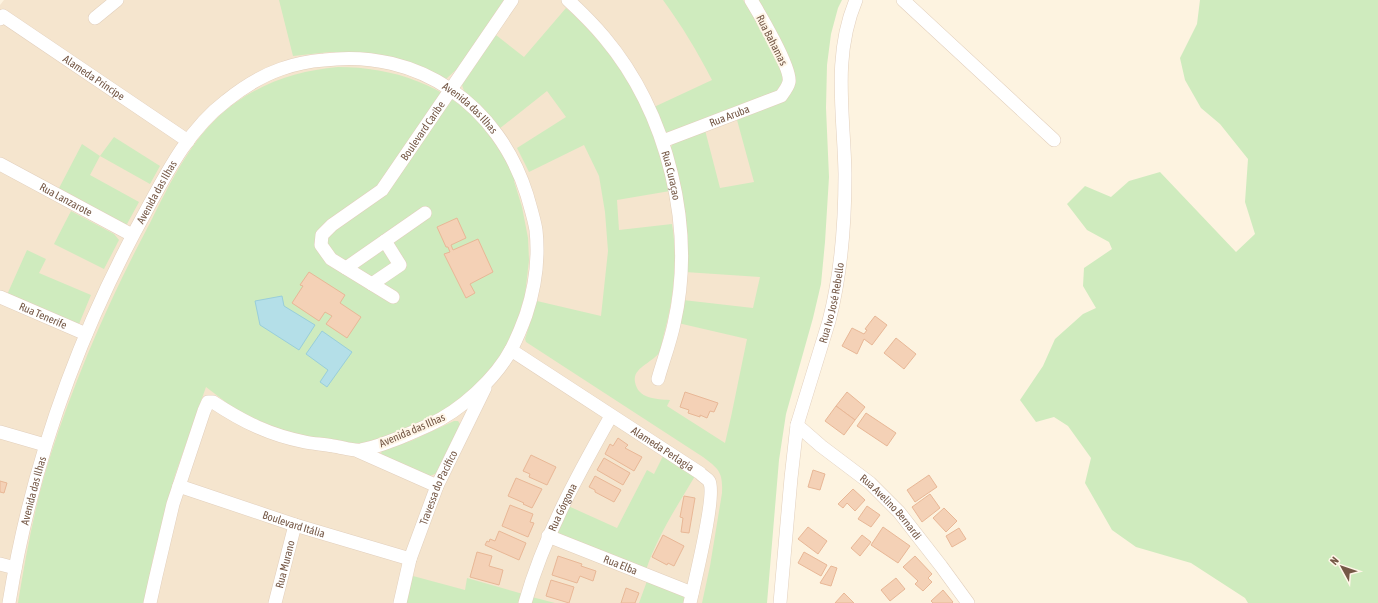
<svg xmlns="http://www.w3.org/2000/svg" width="1378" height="603" font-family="'Asap Condensed',sans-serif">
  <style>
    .residential { fill: #f5e5ce }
    .green { fill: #cfebbe }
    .water { fill: #b4dfe8; stroke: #99ceda }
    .building { fill: #f4d1b6; stroke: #e8b796 }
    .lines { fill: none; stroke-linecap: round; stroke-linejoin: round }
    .minor-casing { stroke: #e2cfbc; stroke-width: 14 }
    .minor { stroke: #fff; stroke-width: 13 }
    .labels { text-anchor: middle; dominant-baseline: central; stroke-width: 4; stroke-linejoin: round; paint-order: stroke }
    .street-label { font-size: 11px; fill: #755846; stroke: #fff6e8 }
  </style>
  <rect width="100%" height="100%" fill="#fdf3e0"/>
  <polygon class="residential" points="4,0 828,0 714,603 0,603 0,5"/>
  <g class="green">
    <polygon points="279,0 504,0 458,68 446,79 357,53 330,52 293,56"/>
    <path d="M 663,0 L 743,0 L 759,24 L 781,69 L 783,78 L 782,83 L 776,92 L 669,133 L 664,131 L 654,107 L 712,80 C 697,51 682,26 663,0 Z"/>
    <path d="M 756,0 L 842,0 L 838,8 L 831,34 L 827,65 L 826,108 L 829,177 L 825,242 L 821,284 L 813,318 L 786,414 L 779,460 L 767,603 L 702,603 L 710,566 L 722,493 C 723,472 719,469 703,457 L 526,342 L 525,339 L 537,301 L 601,316 L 608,251 L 605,212 L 599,176 L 584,145 L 529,172 L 517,148 L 566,117 L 547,91 L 499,129 L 482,108 L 464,91 L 462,85 L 496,35 L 524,57 L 566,8 C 605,42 636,86 653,135 C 660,153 664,172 670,191 L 617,200 L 619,230 L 672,224 C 678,259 674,296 665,330 C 663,337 662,344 660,351 C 655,362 632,367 635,382 C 638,399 656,399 670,400 L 667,406 L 725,443 L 731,417 L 747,339 L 678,323 L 683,300 L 753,308 L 760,277 L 685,272 L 670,150 C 673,137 694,134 705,130 L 720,188 L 754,182 L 737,120 L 781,101 L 790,93 Z"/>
    <polygon points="1200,0 1378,0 1378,603 1248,603 1245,598 1191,563 1136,547 1112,530 1085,483 1091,458 1068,426 1054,417 1036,422 1020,400 1043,366 1055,339 1083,314 1096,308 1083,286 1084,268 1112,249 1109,242 1087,230 1067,204 1085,186 1111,197 1129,181 1160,172 1236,252 1255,234 1245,202 1248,159 1220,124 1201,108 1185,80 1180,58 1197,24"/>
    <path d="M 338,67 C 393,67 446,85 483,126 C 497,142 506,161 516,178 L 514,181 L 522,207 L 528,238 L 529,260 L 525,295 L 515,328 L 499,359 L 475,387 L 447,410 L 397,433 L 363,443 L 348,444 L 289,435 L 240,413 L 206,387 L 175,475 L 153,558 L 145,603 L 18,603 C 26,554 35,504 50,457 C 76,375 111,296 151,221 C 169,185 188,146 217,118 C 251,86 293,71 338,67 Z"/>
    <polygon points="114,137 160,166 150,184 100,156 90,175 139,202 127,224 122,226 57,192 82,144 100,156"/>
    <polygon points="71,211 114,234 119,240 104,269 54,244"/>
    <polygon points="27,250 46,259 39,273 91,295 79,324 75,326 6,297"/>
    <path d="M 454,421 L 458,421 L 460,424 C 454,437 445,464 436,473 C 434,475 430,476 427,476 L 382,456 L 381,453 L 383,450 L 411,441 Z"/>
    <path d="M 663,456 L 695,476 C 677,506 657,537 646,570 L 558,534 L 555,530 L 566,505 L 617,528 L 647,470 L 654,474 Z"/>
    <polygon points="413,576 465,590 467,578 523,594 520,603 404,603"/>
    <polygon points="647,581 681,595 686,599 686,603 639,603"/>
    <polygon points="532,597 555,603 531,603"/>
  </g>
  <g class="water">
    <polygon points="282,296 284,306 315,325 299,350 260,325 255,301"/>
    <polygon points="322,331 352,352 327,387 320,382 328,370 306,354"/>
  </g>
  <g class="building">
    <polygon points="457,218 466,238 451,245 453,250 478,239 493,272 470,284 475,293 466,298 444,254 450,252 448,247 446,247 437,227"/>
    <polygon points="309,272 345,295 340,303 361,317 347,338 326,324 332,316 325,312 319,321 292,303 303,286 300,285"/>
    <polygon points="875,316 887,325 872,345 864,339 857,354 842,346 852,328 864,334 867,330 865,329"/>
    <polygon points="896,338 916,354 904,369 884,353"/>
    <polygon points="685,392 718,403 714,412 710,411 707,418 700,415 700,417 688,413 689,410 680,407"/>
    <polygon points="847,392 865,407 855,420 836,406"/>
    <polygon points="836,406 855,420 844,435 825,421"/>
    <polygon points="866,413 896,433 887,446 857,426"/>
    <polygon points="618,438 628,445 625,448 642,457 634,471 605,454 610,444 613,446"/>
    <polygon points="531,455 556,467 547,485 529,477 530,474 523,471"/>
    <polygon points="604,458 630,473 623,485 597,470"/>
    <polygon points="813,470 825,474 820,490 808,487"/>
    <polygon points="929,475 937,487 915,502 907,490"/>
    <polygon points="595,476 621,490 614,502 595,492 595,490 589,487"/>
    <polygon points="516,478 542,489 532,508 523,504 524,503 508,496"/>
    <polygon points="0,481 7,483 4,493 0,492"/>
    <polygon points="853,489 865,500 855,511 847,503 843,508 838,504"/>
    <polygon points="930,494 940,508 922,522 912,507"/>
    <polygon points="684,496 695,498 689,533 681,532 683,518 680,517"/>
    <polygon points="510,505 533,514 530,522 534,523 528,537 502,526"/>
    <polygon points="867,506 880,515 871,527 858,519"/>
    <polygon points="944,508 957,521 946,532 933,518"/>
    <polygon points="808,527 827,541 818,554 798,539"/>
    <polygon points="883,527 910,546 898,563 871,545"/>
    <polygon points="959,528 966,539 952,547 946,536"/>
    <polygon points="499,531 526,543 519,560 485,545 487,541 489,542 490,539 495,541"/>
    <polygon points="663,535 684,546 674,566 668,563 667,565 652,557"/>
    <polygon points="862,535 871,542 860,556 851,548"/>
    <polygon points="477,552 492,556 489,566 503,570 499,585 470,577"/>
    <polygon points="804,552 827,565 821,576 798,563"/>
    <polygon points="558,556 582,564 581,566 596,571 593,581 580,576 577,583 552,575"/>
    <polygon points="915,556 932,574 928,578 932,582 923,591 915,584 918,581 903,567"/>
    <polygon points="831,566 837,568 831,586 820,583"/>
    <polygon points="896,578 905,589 890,601 881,590"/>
    <polygon points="551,580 574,587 569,603 546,596"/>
    <polygon points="626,588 639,593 635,603 621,603"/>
    <polygon points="943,590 953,602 952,603 933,603 931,601"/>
    <polygon points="844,593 854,603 835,603"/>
  </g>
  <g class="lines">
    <g class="minor-casing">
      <g id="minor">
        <path id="s1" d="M 568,0 C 581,12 593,24 604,37 C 668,113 696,228 674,324 C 670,343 663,361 658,379"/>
        <polyline points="903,0 1054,140"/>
        <polyline points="95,18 117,0"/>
        <path id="s2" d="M 0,19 L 3,16 L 188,141"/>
        <path id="s3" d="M 663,141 L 781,96 C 784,92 788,87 789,82 C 792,69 759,13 751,0"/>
        <path id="s4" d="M 0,164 L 132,235"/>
        <polyline points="346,268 425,213"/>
        <polyline points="372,284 400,265 385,241"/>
        <path id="s5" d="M 0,297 L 86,334"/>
        <path id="s6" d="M 393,297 L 331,259 L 321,245 L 322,235 L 332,225 L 382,190 L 512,0"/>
        <path id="s7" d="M 511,350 L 700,473 C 702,476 707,478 709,481 C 717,493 694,584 690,603"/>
        <path id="s8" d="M 797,425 L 821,446 L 870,483 L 899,512 L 941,566 L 968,603"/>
        <polyline points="0,432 45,445"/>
        <polyline points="358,451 437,486"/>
        <path id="s9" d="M 179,486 L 295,525 L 410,559"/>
        <path id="s10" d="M 548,536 L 692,593"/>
        <polyline points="0,564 15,568"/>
        <path id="s11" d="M 9,603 C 31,466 79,332 146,211 C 167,172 189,129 226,101 C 242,88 261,76 281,69 C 295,64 310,61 324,60 C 418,48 499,105 527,195 C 530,206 534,218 536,230 C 539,258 535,288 526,315 C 522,326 517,338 512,348 C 496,379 460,411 429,425 C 409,434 383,446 361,450 C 352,451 342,447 333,446 C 324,444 314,444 305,442 C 270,435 243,422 213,402 L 208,402 L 204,411 L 173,504 L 156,576 L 150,603"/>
        <path id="s12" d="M 275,603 L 295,525"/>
        <path id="s13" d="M 400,603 L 410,559 L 437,486 L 485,388"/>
        <path id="s14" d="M 525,603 C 544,536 577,476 611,416"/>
        <path id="s15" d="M 780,603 L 791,478 L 797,425 L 829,321 C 841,275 845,222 845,174 C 844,114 832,57 856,0"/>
      </g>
    </g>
    <use href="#minor" class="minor"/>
  </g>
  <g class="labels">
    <g class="street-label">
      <text transform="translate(772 40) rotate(63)">Rua Bahamas</text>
      <text stroke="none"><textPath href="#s2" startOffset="114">Alameda Príncipe</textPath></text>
      <text stroke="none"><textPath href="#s11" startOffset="822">Avenida das Ilhas</textPath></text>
      <text stroke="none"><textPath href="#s3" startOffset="71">Rua Aruba</textPath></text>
      <text stroke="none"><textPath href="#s6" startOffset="247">Boulevard Caribe</textPath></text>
      <text stroke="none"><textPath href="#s1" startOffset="207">Rua Curaçao</textPath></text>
      <text stroke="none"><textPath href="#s11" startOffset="439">Avenida das Ilhas</textPath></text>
      <text stroke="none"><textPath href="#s4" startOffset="75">Rua Lanzarote</textPath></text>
      <text stroke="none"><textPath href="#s15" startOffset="306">Rua Ivo José Rebello</textPath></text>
      <text stroke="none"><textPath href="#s5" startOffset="47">Rua Tenerife</textPath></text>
      <text transform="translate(412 430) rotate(-23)">Avenida das Ilhas</text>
      <text stroke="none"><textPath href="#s7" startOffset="181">Alameda Perlagia</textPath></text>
      <text stroke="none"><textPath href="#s13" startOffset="122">Travessa do Pacífico</textPath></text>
      <text stroke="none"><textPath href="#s11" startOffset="115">Avenida das Ilhas</textPath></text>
      <text stroke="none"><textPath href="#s14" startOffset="103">Rua Górgona</textPath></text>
      <text stroke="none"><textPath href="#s8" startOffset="125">Rua Avelino Bernardi</textPath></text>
      <text stroke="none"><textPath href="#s9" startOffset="121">Boulevard Itália</textPath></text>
      <text stroke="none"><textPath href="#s12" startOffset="40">Rua Murano</textPath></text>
      <text stroke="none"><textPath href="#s10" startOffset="78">Rua Elba</textPath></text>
    </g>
  </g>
  <g transform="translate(1342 567) rotate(310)" stroke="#fff6e8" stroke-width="3" paint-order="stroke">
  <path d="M0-3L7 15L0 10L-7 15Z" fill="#755846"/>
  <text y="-6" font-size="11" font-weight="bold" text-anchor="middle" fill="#755846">N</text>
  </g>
</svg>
